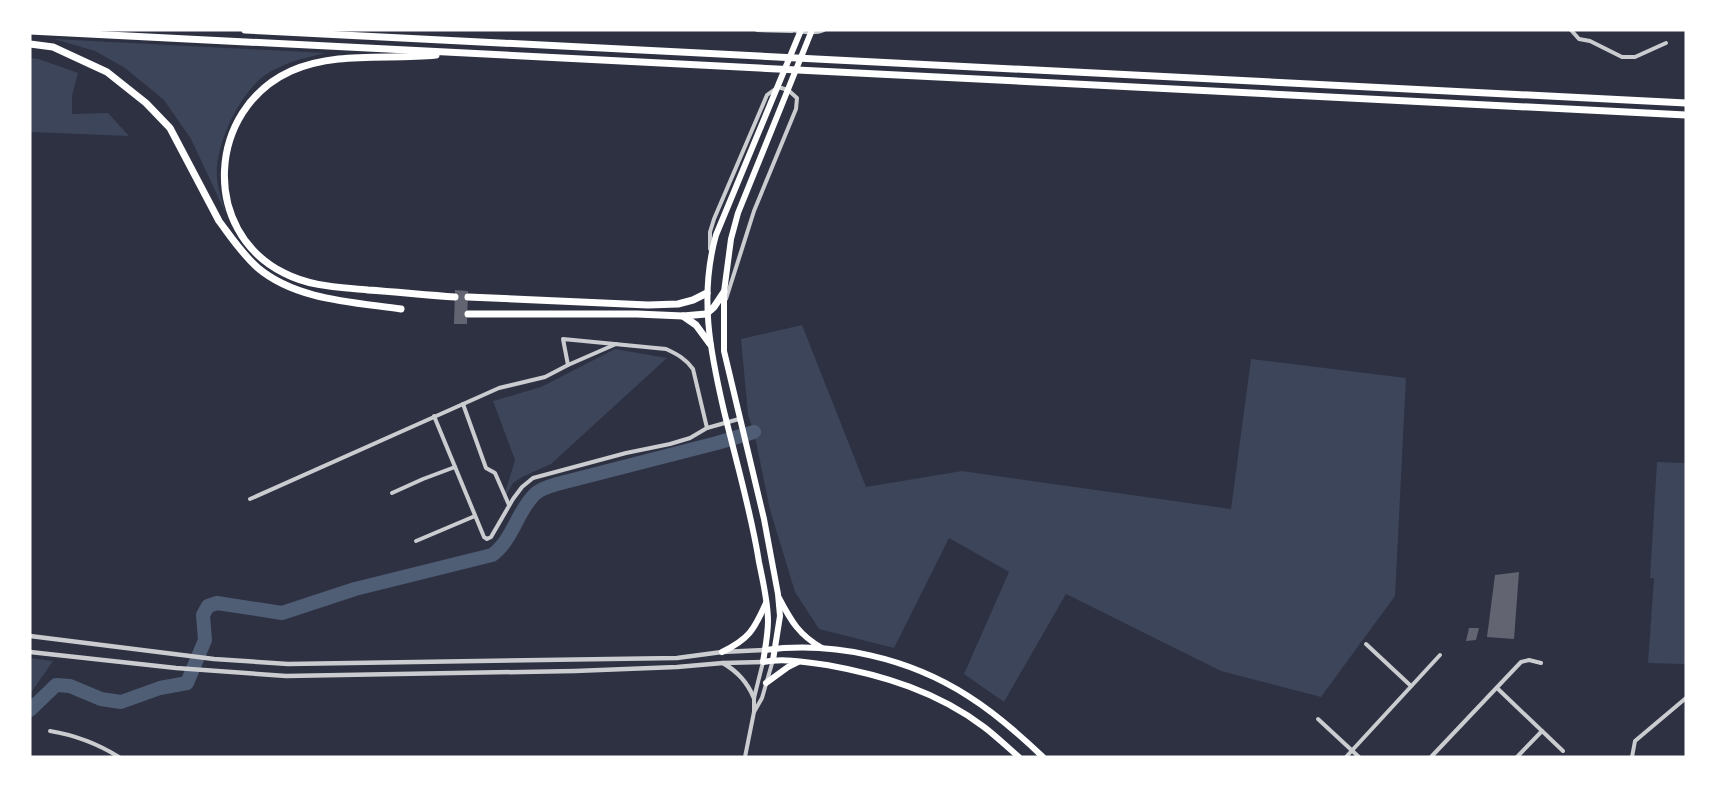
<svg xmlns="http://www.w3.org/2000/svg" width="1716" height="787" font-family="Lora,serif">
  <style>
    .green { fill: #3c4559 }
    .lines { fill: none; stroke-linecap: round; stroke-linejoin: round }
    .river { stroke: #4f5d75; stroke-width: 14 }
    .building { fill: #626471 }
    .minor { stroke: #caccd0; stroke-width: 4 }
    .tertiary { stroke: #caccd0; stroke-width: 4.5 }
    .primary { stroke: #fff; stroke-width: 6 }
    .motorway { stroke: #fff; stroke-width: 7 }
  </style>
  <rect width="100%" height="100%" fill="#2d3142"/>
  <g class="green">
    <path d="M 54,39 L 325,53 C 304,58 282,63 264,76 C 239,94 214,147 217,178 C 218,190 223,203 226,214 L 191,139 L 164,100 L 125,68 L 95,51 Z"/>
    <polygon points="30,58 39,59 78,73 72,96 72,114 108,113 129,136 30,132"/>
    <polygon points="802,325 866,487 962,471 1231,509 1251,359 1406,378 1395,596 1321,697 1221,671 1066,594 1004,702 964,674 1009,572 949,538 894,648 819,629 795,592 770,510 754,432 748,415 741,339"/>
    <polygon points="615,349 667,358 551,464 522,477 513,483 502,503 515,460 493,401 541,387"/>
    <polygon points="1686,453 1686,664 1648,663 1654,578 1650,578 1657,462 1685,463"/>
    <polygon points="30,658 53,661 30,694"/>
  </g>
  <g class="lines">
    <path class="river" d="M 30,710 L 56,685 L 70,686 L 101,699 L 121,702 L 160,688 L 187,683 L 205,640 L 203,615 L 208,606 L 217,603 L 282,613 L 355,589 L 492,555 C 513,540 517,511 535,494 C 540,489 550,486 557,484 L 717,443 L 754,432"/>
  </g>
  <g class="building">
    <polygon points="455,290 468,291 467,324 454,324"/>
    <polygon points="1519,572 1514,639 1487,637 1495,575"/>
    <polygon points="1469,628 1479,628 1476,640 1466,641"/>
  </g>
  <g class="lines">
    <g class="minor">
      <polyline points="757,30 792,31"/>
      <path d="M 792,30 C 800,32 816,34 824,30"/>
      <polyline points="1571,30 1579,39 1590,41 1622,57 1635,57 1666,43"/>
      <polyline points="710,249 710,232 714,219 767,95 778,87 788,90 797,98 796,109 754,211 726,299"/>
      <path d="M 568,365 L 563,339 L 666,349 C 677,354 686,359 693,369 L 707,428"/>
      <polyline points="463,404 486,468 495,473 509,505"/>
      <polyline points="434,416 484,537 487,539 491,537 513,499 522,487 533,478 626,453 670,444 690,438 707,428 739,419"/>
      <polyline points="392,493 423,479 455,467"/>
      <polyline points="250,499 499,388 545,377 568,365 616,344"/>
      <polyline points="416,541 475,516"/>
      <polyline points="1366,644 1411,686"/>
      <polyline points="1497,688 1563,751"/>
      <polyline points="754,712 762,698 773,660"/>
      <polyline points="1318,719 1359,757"/>
      <path d="M 50,731 C 75,735 98,744 119,757"/>
      <polyline points="745,757 754,712 754,698 763,662"/>
      <polyline points="1346,757 1440,655"/>
      <polyline points="1431,757 1521,662 1529,660 1541,663"/>
      <polyline points="1517,757 1542,731"/>
      <polyline points="1632,757 1635,741 1686,698"/>
    </g>
    <g class="tertiary">
      <polyline points="30,636 214,659 288,664 677,658 722,652 765,650"/>
      <polyline points="30,652 176,668 286,676 575,671 677,667 723,663 763,662"/>
      <path d="M 723,663 C 738,672 747,682 754,698"/>
    </g>
    <g class="primary">
      <path d="M 801,30 L 716,235 C 699,296 710,351 724,411 C 736,461 751,511 759,562 C 763,582 768,602 768,621 C 768,635 765,649 763,662 C 783,658 806,662 827,665 C 883,675 938,692 984,727 C 996,736 1007,747 1019,757"/>
      <path d="M 779,598 C 791,621 799,635 822,648"/>
      <path d="M 765,650 C 834,641 909,658 968,696 C 995,713 1020,735 1043,757"/>
      <path d="M 722,652 C 749,639 754,630 766,603"/>
      <polyline points="773,660 780,616 778,594 764,519 724,351 724,292 731,239 738,213 812,30"/>
      <polyline points="766,683 788,667 798,662"/>
    </g>
    <g class="motorway">
      <polyline points="245,30 1686,103"/>
      <polyline points="30,31 1686,115"/>
      <path d="M 30,44 L 53,47 L 107,72 L 146,103 L 170,128 L 219,221 C 231,237 242,254 258,268 C 296,300 353,302 401,309"/>
      <path d="M 436,55 C 388,60 336,51 291,71 C 207,109 200,231 284,273 C 311,287 339,287 368,290 C 397,292 426,295 455,297"/>
      <polyline points="468,297 648,305 678,304 693,300 707,293"/>
      <polyline points="468,314 637,314 683,316 706,314 714,307 724,292"/>
      <polyline points="683,316 696,325 710,344"/>
    </g>
  </g>
  <rect width="1716" height="787" fill="none" stroke="#ffffff" stroke-width="63"/>
</svg>
